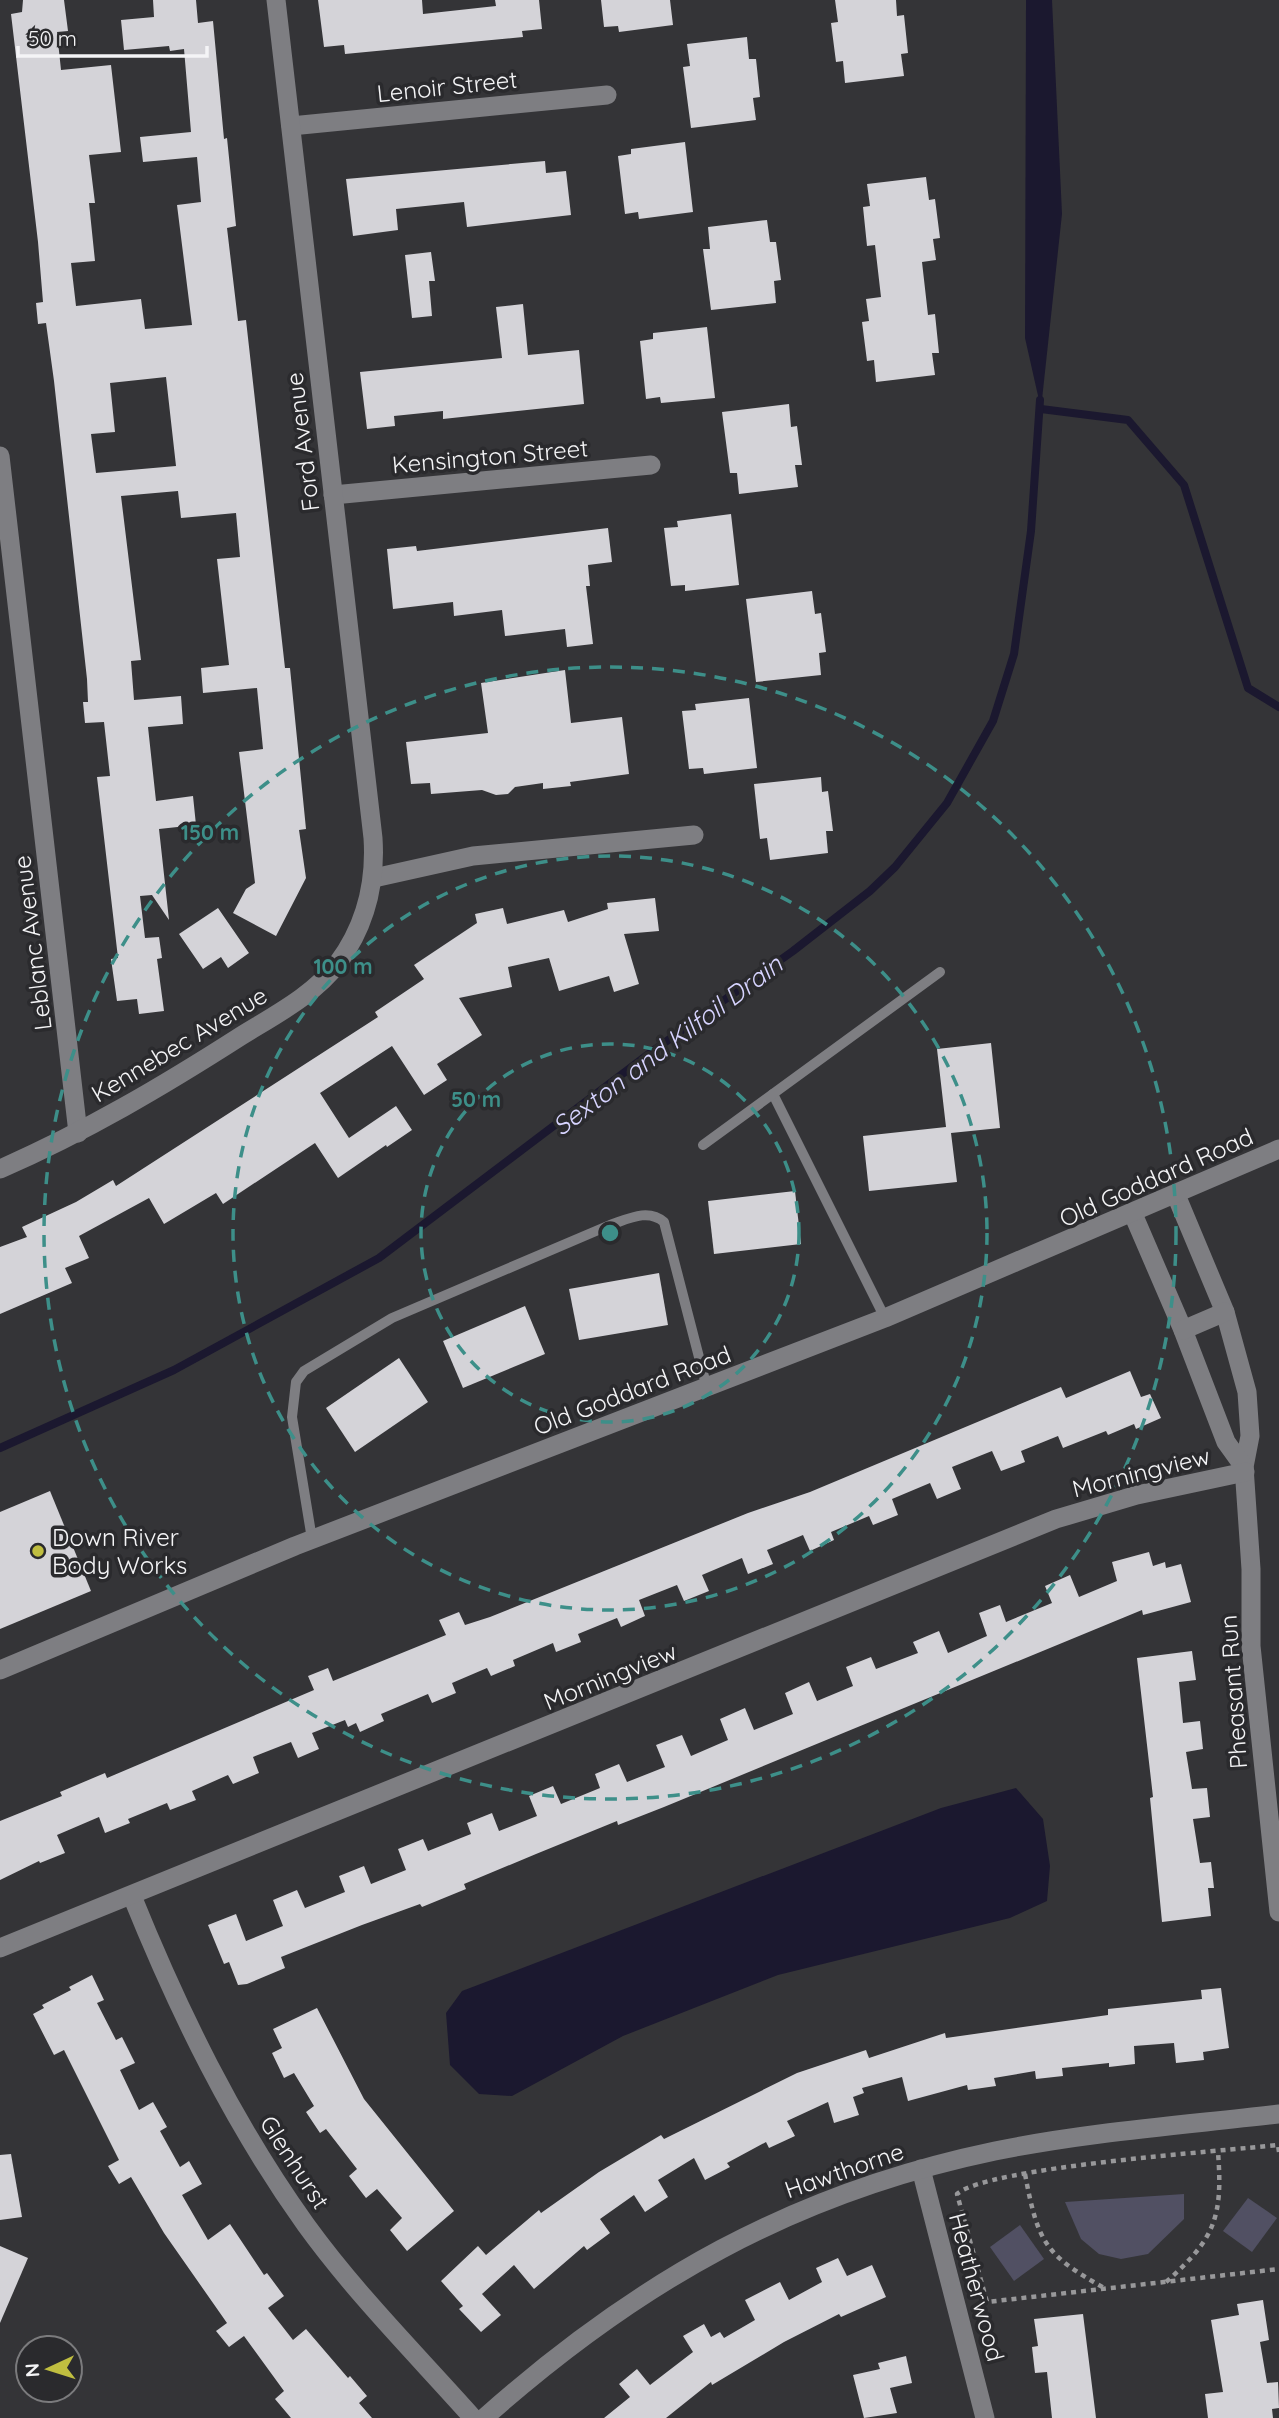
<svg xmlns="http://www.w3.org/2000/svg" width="1279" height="2418" font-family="Quicksand,sans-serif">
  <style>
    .green { fill: #515063 }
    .water { fill: #1b182f }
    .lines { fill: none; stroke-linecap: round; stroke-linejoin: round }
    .stream { stroke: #1b182f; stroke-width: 8 }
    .building { fill: #d4d3d8; fill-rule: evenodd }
    .path { stroke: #98989a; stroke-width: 4.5; stroke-dasharray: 5 5; stroke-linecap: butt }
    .service { stroke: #7e7e82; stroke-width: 10 }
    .minor { stroke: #7e7e82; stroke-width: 19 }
    .tertiary { stroke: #7e7e82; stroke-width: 19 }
    .ring { fill: none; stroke: #3d8f89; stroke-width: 3.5; stroke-dasharray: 12 9 }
    .poi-dot { fill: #c0be40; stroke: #2a2a2d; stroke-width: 2.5 }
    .labels { text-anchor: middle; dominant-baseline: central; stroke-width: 7; stroke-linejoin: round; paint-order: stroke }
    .street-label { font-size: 24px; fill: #f4f4f6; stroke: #2a2a2d }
    .poi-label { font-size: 24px; fill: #f4f4f6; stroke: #2a2a2d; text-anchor: start }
    .water-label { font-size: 26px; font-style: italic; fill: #d7d4ff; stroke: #2a2a2d }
    .centre { fill: #3d8f89; stroke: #2a2a2d; stroke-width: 3.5 }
    .ring-label { font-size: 21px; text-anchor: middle; font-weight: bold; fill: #3d8f89; stroke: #2a2a2d; stroke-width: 7; stroke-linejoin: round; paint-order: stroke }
  </style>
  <rect width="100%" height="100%" fill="#343437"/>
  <g class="green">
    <polygon points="1184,2194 1184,2219 1148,2254 1121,2259 1099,2254 1081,2239 1065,2202"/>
    <polygon points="1248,2198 1277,2218 1252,2252 1223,2231"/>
    <polygon points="1020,2225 1044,2259 1014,2281 990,2247"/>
  </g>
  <g class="water">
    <polygon points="1026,0 1052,0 1062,214 1041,409 1025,338"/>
    <polygon points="1016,1788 1043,1819 1050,1866 1047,1901 1010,1918 778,1975 623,2036 512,2096 479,2094 450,2065 446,2013 462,1991 941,1808"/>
  </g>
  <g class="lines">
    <g class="stream">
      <polyline points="1041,409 1128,420 1184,485 1248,688 1279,707"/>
      <polyline points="0,1448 174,1370 379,1258 650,1053 793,951 870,891 895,867 947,803 993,721 1014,654 1031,531 1040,400"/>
    </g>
  </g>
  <g class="building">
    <path d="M 23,0 L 64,0 L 68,31 L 57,32 L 61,70 L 111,65 L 121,152 L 89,155 L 95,203 L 89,203 L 95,261 L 71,263 L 76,306 L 141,299 L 145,329 L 192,325 L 177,205 L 201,202 L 197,157 L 143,162 L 140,137 L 191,132 L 184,49 L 170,51 L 169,46 L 124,50 L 121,20 L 154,17 L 153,0 L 196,0 L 198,23 L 213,21 L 224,139 L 227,138 L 236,226 L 227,228 L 238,321 L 246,320 L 285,668 L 290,668 L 306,829 L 299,830 L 306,878 L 276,936 L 233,913 L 246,889 L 255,883 L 239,752 L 263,749 L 257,688 L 203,693 L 201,668 L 229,665 L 217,559 L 240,557 L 236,513 L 181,518 L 178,491 L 121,496 L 141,660 L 131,661 L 134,700 L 181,696 L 183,724 L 148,727 L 156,801 L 193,796 L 196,825 L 159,829 L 169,920 L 152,895 L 140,896 L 145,938 L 159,937 L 162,958 L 157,959 L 164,1011 L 139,1014 L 137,999 L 117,1001 L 111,959 L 118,958 L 97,777 L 110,776 L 104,722 L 85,723 L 83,702 L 88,702 L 87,679 L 54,381 L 46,323 L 38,324 L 36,303 L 43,302 L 38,242 L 11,14 L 22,12 ZM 166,377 L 176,466 L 96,473 L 91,434 L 115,432 L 110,383 Z"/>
    <polygon points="318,0 422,0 423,14 496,6 495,0 539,0 542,29 522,31 523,37 345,54 344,45 324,47"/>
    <polygon points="601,0 670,0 673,25 619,32 618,26 604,27"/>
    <polygon points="835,0 896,0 897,16 904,15 908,53 901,54 904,76 845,83 843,61 836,62 831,23 838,22"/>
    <polygon points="747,37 749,59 756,59 760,97 753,98 756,120 691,128 683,67 690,66 687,44"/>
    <polygon points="685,142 693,212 639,219 638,212 625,214 618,156 631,154 631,149"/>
    <polygon points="545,161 546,173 566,171 571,215 467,227 464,202 396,209 398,230 353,236 346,179"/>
    <polygon points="926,177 929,200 935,199 940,238 933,239 936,260 922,262 928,315 935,314 939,353 932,353 935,375 876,382 874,360 867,361 862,322 869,321 866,299 881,297 875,245 867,246 863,207 870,206 867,184"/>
    <polygon points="767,220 770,242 776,242 781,280 774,281 776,303 711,310 703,249 710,249 708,227"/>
    <polygon points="431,252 435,281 429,281 432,316 412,318 405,255"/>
    <polygon points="523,304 528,355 579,350 584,404 443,419 443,411 394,416 395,426 367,429 360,372 502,358 496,307"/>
    <polygon points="707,327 715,398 661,403 660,397 646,399 640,341 653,339 653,333"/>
    <polygon points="789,404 791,427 797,426 802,465 795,465 798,487 739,494 737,473 730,473 722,412"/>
    <polygon points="731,514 739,585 685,591 685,585 671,586 664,528 678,527 677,521"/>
    <polygon points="608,528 612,562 588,565 590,586 586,586 593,644 567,647 565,629 505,636 502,610 454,616 453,602 393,609 387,549 416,546 417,551"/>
    <polygon points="812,591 815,614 821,613 826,652 819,653 821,675 756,682 746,599"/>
    <polygon points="565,670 571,723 622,717 629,774 570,782 571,786 543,789 543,783 515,787 508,794 496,795 482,790 431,794 430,783 411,784 406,742 488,733 481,683"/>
    <polygon points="749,698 757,768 704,774 703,768 689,769 682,711 696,710 695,704"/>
    <polygon points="821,777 822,792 828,791 833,831 826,831 828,853 770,860 767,838 760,839 754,784"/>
    <polygon points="655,898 659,931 624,934 639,984 614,992 609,976 559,991 549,958 508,967 512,987 459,998 482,1035 437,1064 447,1080 424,1095 392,1046 320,1093 349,1138 396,1106 412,1130 387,1147 386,1145 338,1178 315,1143 223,1204 216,1193 164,1224 149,1198 79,1236 89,1258 65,1268 72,1283 0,1314 0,1247 27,1237 22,1227 76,1202 113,1180 116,1186 378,1017 375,1012 424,979 414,965 477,923 475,914 503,908 507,924 564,910 568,922 608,909 607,903"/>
    <polygon points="218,908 249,953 228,968 221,957 203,969 179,934"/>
    <polygon points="991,1043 1000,1128 951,1133 957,1182 869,1191 863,1136 946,1127 937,1049"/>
    <polygon points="795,1191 801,1244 714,1254 708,1201"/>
    <polygon points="659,1273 668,1325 579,1340 569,1289"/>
    <polygon points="525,1306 545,1354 463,1388 443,1341"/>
    <polygon points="399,1358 428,1402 355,1452 326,1408"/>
    <polygon points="1130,1371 1141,1397 1150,1394 1161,1418 1136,1429 1134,1424 1108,1435 1106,1431 1063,1448 1058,1436 1021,1451 1025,1462 1001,1471 992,1451 952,1467 961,1489 937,1499 930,1483 892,1499 898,1515 873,1525 869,1516 831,1532 834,1540 810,1551 803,1535 767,1550 773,1564 748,1574 742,1558 702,1575 709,1591 684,1601 677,1585 639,1600 645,1616 621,1627 617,1618 578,1634 581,1642 556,1652 553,1643 513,1660 515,1666 491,1676 487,1668 452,1683 456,1693 432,1703 428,1694 381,1714 384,1721 360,1732 356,1723 348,1727 345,1720 312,1733 319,1749 298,1758 291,1742 253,1757 259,1773 233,1784 228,1775 192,1791 196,1800 170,1810 167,1803 128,1819 130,1823 105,1833 99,1817 57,1835 65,1853 40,1863 39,1861 0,1880 0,1821 62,1796 60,1792 105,1773 107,1778 314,1690 308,1676 328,1668 333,1681 446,1635 439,1620 459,1612 465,1625 490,1617 748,1513 810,1492 1061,1387 1066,1398"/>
    <polygon points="50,1491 91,1591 0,1629 0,1512"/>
    <polygon points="1149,1552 1153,1566 1165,1562 1166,1568 1181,1564 1191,1602 1143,1615 1142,1610 664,1807 618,1825 617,1821 536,1854 464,1884 466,1889 422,1907 420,1904 362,1925 281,1957 285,1968 247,1984 238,1985 229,1962 224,1964 208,1925 236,1914 246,1941 283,1926 273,1900 297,1890 305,1908 345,1892 339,1876 364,1866 371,1884 406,1870 398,1849 423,1839 428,1851 471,1834 467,1823 492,1813 499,1831 537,1816 529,1796 553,1786 561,1804 600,1788 595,1774 619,1764 627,1782 665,1767 656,1745 682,1735 691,1756 728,1740 720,1719 745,1708 754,1730 793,1714 785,1693 809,1682 817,1701 853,1686 846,1667 871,1657 876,1669 918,1653 913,1642 939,1631 948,1653 987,1636 979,1613 1000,1605 1006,1622 1052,1603 1045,1586 1070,1575 1079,1597 1117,1581 1112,1562"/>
    <polygon points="1192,1651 1196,1680 1179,1682 1183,1723 1200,1721 1203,1749 1186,1752 1192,1789 1207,1788 1210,1817 1193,1819 1200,1863 1211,1862 1214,1888 1208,1888 1211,1916 1162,1922 1150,1798 1153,1797 1137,1658"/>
    <polygon points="92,1975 104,2000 97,2003 116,2040 122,2037 135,2063 120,2070 139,2110 153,2102 167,2127 160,2131 180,2167 189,2161 202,2184 182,2195 208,2240 230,2224 264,2275 267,2273 284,2296 268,2308 293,2340 306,2329 348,2378 350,2376 367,2396 359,2403 372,2418 291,2418 275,2399 284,2391 244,2336 229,2347 216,2331 227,2323 164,2233 131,2177 119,2184 108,2166 119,2160 64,2050 54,2055 33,2014 44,2008 42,2005 71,1990 69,1987"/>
    <polygon points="1221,1988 1229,2048 1203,2052 1204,2060 1176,2063 1174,2043 1134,2046 1135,2064 1109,2067 1109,2063 1062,2068 1063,2076 1036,2079 1035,2071 994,2078 996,2086 968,2090 967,2085 908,2101 902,2077 862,2088 864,2093 853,2097 859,2115 834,2123 828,2102 787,2121 795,2136 769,2148 766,2142 727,2163 730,2167 705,2180 694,2158 658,2180 668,2197 645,2212 634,2195 600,2219 610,2233 587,2250 584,2246 534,2289 514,2265 482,2294 501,2315 481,2332 459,2309 463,2306 441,2281 478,2246 486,2255 539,2210 541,2213 599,2172 661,2135 664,2139 797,2073 866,2050 869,2058 945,2033 946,2038 1108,2015 1108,2009 1202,1999 1201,1990"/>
    <polygon points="317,2008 364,2099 454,2211 407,2251 390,2230 402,2218 377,2189 366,2198 349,2176 357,2169 326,2129 320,2133 306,2112 314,2106 294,2073 284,2078 272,2053 282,2048 273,2029"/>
    <polygon points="11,2154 22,2217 0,2220 0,2155"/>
    <polygon points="0,2246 28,2258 0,2323"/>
    <polygon points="838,2258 847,2276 872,2265 886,2297 841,2317 839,2314 784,2342 712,2385 711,2382 666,2418 604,2418 630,2397 619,2384 637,2369 650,2385 693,2352 683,2336 704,2324 711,2337 720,2332 724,2338 755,2320 745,2300 780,2282 789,2300 822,2282 816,2268"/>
    <polygon points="1263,2300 1269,2340 1260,2342 1267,2383 1278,2382 1279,2408 1272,2409 1273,2418 1208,2418 1205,2394 1223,2392 1211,2320 1239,2315 1237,2304"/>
    <polygon points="1083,2314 1096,2418 1052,2418 1047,2372 1035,2373 1032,2347 1038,2346 1034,2319"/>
    <polygon points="906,2356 912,2383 890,2388 897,2413 864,2418 853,2375 880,2369 878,2363"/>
  </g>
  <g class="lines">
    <g class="path">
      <path d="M 1279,2152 L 1278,2145 C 1224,2151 987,2167 957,2194 L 987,2302 L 1279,2269"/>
      <path d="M 1025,2174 C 1038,2243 1045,2255 1106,2289"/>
      <path d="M 1166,2282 C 1215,2239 1223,2217 1218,2152"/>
    </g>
    <g class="service">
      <polyline points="773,1094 885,1318"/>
      <polyline points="703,1145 940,972"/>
      <path d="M 312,1539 L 292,1417 L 296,1382 L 304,1371 L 392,1318 L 610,1225 C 628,1219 648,1208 664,1222 L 707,1388"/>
    </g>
    <g class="minor">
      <polyline points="291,126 607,95"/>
      <polyline points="0,456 78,1133"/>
      <polyline points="333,495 651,465"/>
      <polyline points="374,878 473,856 694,835"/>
      <path d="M 0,1169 C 85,1132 163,1086 241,1036 C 275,1015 314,995 338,963 C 366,925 376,884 373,838 L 276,0"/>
      <polyline points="1176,1195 1225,1312 1247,1392 1250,1436 1244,1467 1251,1569 1251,1646 1279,1912"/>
      <polyline points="1133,1214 1183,1330 1226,1442 1244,1467"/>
      <polyline points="1183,1330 1225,1312"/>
      <path d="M 132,1896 C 179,2012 233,2123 306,2225 C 356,2294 416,2354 473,2418"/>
      <polyline points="0,1948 1056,1519 1137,1495 1245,1472"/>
      <polyline points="921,2169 985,2418"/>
      <path d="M 484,2418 C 637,2282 793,2193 995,2151 C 1088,2132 1185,2125 1279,2114"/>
    </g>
    <polyline class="tertiary" points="0,1670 295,1546 885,1318 1279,1149"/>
  </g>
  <g class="ring">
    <circle cx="610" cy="1233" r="189"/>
    <circle cx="610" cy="1233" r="377"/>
    <circle cx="610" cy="1233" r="566"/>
  </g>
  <circle class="poi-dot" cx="38" cy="1551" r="7"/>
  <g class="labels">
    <g class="street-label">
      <text transform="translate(447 86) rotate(-6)">Lenoir Street</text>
      <text transform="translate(302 442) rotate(-97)">Ford Avenue</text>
      <text transform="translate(490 456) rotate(-5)">Kensington Street</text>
      <text transform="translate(32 943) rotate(-97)">Leblanc Avenue</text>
      <text transform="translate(179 1044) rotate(-31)">Kennebec Avenue</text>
      <text transform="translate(1156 1177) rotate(-24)">Old Goddard Road</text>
      <text transform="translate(632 1390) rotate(-21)">Old Goddard Road</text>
      <text transform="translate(1141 1472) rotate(-14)">Morningview</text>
      <text transform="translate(610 1676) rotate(-22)">Morningview</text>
      <text transform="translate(1233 1692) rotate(-94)">Pheasant Run</text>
      <text transform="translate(295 2162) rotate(57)">Glenhurst</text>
      <text transform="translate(844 2170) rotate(-19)">Hawthorne</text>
      <text transform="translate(977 2287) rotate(75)">Heatherwood</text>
    </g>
    <g class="poi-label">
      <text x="52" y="1537">Down River<tspan x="52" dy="28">Body Works</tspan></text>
    </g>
    <g class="water-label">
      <text transform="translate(667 1045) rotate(-37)">Sexton and Kilfoil Drain</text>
    </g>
  </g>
  <circle cx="610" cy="1233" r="10" class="centre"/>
  <g class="ring-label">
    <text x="210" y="840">150 m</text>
    <text x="343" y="974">100 m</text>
    <text x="476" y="1107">50 m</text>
  </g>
  <g transform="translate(49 2369) rotate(266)"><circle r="33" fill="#2a2a2d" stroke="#7b7b7d" stroke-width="2"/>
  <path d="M0-5L12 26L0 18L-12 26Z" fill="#c0be40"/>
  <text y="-10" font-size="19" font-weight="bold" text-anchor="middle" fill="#f4f4f6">N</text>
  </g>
  <path d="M18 46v10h189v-10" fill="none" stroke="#f4f4f6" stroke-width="3.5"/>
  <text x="28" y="46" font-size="21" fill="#f4f4f6" stroke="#2a2a2d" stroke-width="5" paint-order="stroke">50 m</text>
</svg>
